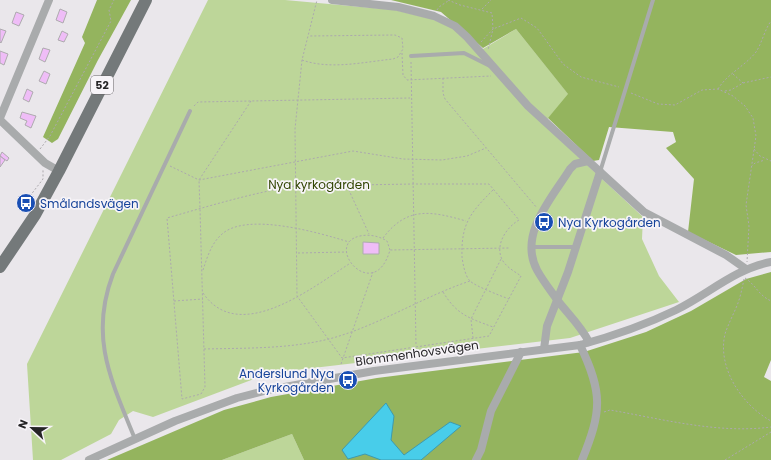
<svg xmlns="http://www.w3.org/2000/svg" width="771" height="460" font-family="Poppins,sans-serif">
  <style>
    .green { fill: #bdd699 }
    .forest { fill: #94b45e }
    .water { fill: #48cdea; stroke: #3e9aaf }
    .building { fill: #efbdf7; stroke: #aeabaf }
    .lines { fill: none; stroke-linecap: round; stroke-linejoin: round }
    .path { stroke: #aca9ad; stroke-width: 1; stroke-dasharray: 2 2; stroke-linecap: butt }
    .service { stroke: #a9abac; stroke-width: 4 }
    .minor { stroke: #a9abac; stroke-width: 8 }
    .primary { stroke: #74797a; stroke-width: 12 }
    .labels { text-anchor: middle; dominant-baseline: central; stroke-width: 3.5; stroke-linejoin: round; paint-order: stroke }
    .shield { fill: #f7f4f8; stroke: #646265; stroke-width: 1 }
    .shield-label { font-size: 11px; font-weight: bold; fill: #252426 }
    .park-label { font-size: 12px; fill: #314502; stroke: #f7f4f8 }
    .transit-label { font-size: 12px; fill: #164399; stroke: #f7f4f8; text-anchor: start }
    .street-label { font-size: 12px; fill: #252426; stroke: #f7f4f8 }
  </style>
  <rect width="100%" height="100%" fill="#eae7eb"/>
  <g class="green">
    <polygon points="208,0 285,0 395,10 432,19 457,30 478,52 516,29 569,95 543,124 643,217 642,239 659,276 679,302 570,338 270,373 153,417 133,411 119,420 111,434 61,460 33,460 27,364"/>
    <polygon points="292,434 304,460 222,460"/>
  </g>
  <g class="forest">
    <polygon points="97,0 131,0 98,60 58,139 52,143 43,137 85,43 82,37"/>
    <polygon points="391,0 771,0 771,252 736,255 688,232 694,179 666,148 676,142 673,132 609,127 599,160 593,161 548,118 568,94 516,29 483,48 441,12"/>
    <polygon points="771,272 771,360 764,377 771,381 771,460 304,460 292,434 222,460 107,460 224,410 271,397 377,378 584,352 646,332 691,311 746,279"/>
  </g>
  <polygon class="water" points="386,403 394,416 391,440 404,455 450,422 461,426 421,460 381,460 365,454 348,459 342,450"/>
  <g class="building">
    <polygon points="60,9 67,12 63,23 56,20"/>
    <polygon points="16,12 24,15 19,26 12,23"/>
    <polygon points="0,29 6,31 1,43 0,42"/>
    <polygon points="62,31 68,34 64,42 58,40"/>
    <polygon points="43,48 50,50 45,62 39,59"/>
    <polygon points="0,51 8,54 4,65 0,63"/>
    <polygon points="44,71 50,74 46,84 39,81"/>
    <polygon points="27,89 33,92 29,102 23,99"/>
    <polygon points="22,112 36,116 31,128 25,125 27,121 20,118"/>
    <polygon points="2,152 9,158 7,161 0,156"/>
    <polygon points="0,156 5,160 0,167"/>
    <polygon points="363,242 379,243 379,254 363,254"/>
  </g>
  <g class="lines">
    <g class="path">
      <polyline points="448,0 460,5 492,13 493,29 521,18 537,28 563,64 581,77 619,87"/>
      <polyline points="482,9 491,0"/>
      <polyline points="437,10 439,7 448,1"/>
      <polyline points="481,42 493,29 488,50"/>
      <polyline points="402,53 403,75 407,80 491,76"/>
      <path d="M 302,60 C 330,70 364,62 393,59 L 398,57 L 403,49 L 402,38 L 395,35 L 309,36"/>
      <polyline points="411,62 416,346"/>
      <polyline points="733,74 743,83"/>
      <polyline points="443,78 443,93 445,99 537,208"/>
      <path d="M 718,89 C 727,74 745,66 756,52 C 762,43 764,31 771,21"/>
      <polyline points="725,91 731,90 743,83 771,77"/>
      <polyline points="631,93 658,104 675,105 702,90 718,89 733,96 745,106 753,118 756,136 746,205 749,226 747,262"/>
      <path d="M 251,101 L 199,180 L 200,209 L 205,387 L 201,394 L 182,399 L 167,218 C 209,206 252,193 295,186 L 414,184 L 489,184 L 519,220 C 507,227 496,243 501,257 C 504,266 514,271 521,276 L 489,336 L 342,358 L 297,296 L 295,129 L 302,60 L 317,0"/>
      <polyline points="194,106 198,102 410,98"/>
      <polyline points="40,149 50,136 111,21 109,10 114,0"/>
      <polyline points="754,149 760,156 771,161"/>
      <polyline points="170,166 199,180 353,151 403,159 442,160 467,156 486,148"/>
      <polyline points="751,167 755,163 765,160"/>
      <polyline points="347,186 369,234"/>
      <path d="M 493,190 C 470,213 461,224 462,257 C 463,264 465,276 470,281 C 475,286 501,296 509,299"/>
      <polyline points="30,196 43,179 43,170"/>
      <path d="M 383,238 C 407,206 431,211 466,221"/>
      <path d="M 390,250 L 387,241 C 379,236 369,234 360,236 C 322,244 374,306 390,250 L 509,248"/>
      <polyline points="298,253 347,252"/>
      <path d="M 203,270 C 207,258 211,244 221,235 C 245,211 320,233 349,242"/>
      <path d="M 745,278 C 757,286 757,294 771,301"/>
      <path d="M 744,279 C 742,289 740,299 736,308 C 732,317 728,325 725,334 C 717,368 742,405 771,421"/>
      <path d="M 443,292 C 457,315 469,318 493,327"/>
      <path d="M 203,293 C 239,346 313,287 349,264"/>
      <polyline points="174,301 203,299"/>
      <polyline points="473,338 471,319 501,259"/>
      <path d="M 204,349 C 246,348 288,349 329,339 C 378,326 422,297 470,281"/>
      <polyline points="341,364 373,272"/>
      <path d="M 604,412 L 610,410 C 662,419 718,434 771,427"/>
      <polyline points="725,460 771,432"/>
    </g>
    <g class="service">
      <polyline points="411,56 464,53 490,66"/>
      <polyline points="600,172 653,0"/>
      <polyline points="531,247 576,247"/>
      <path d="M 135,439 C 111,380 89,337 113,274 L 190,111"/>
    </g>
    <g class="minor">
      <polyline points="332,0 398,7 434,16 455,26 467,37 528,106 644,212 726,255 746,269"/>
      <polyline points="0,118 49,0"/>
      <polyline points="0,120 45,163 59,171"/>
      <path d="M 588,161 L 575,164 L 570,169 C 552,198 518,234 537,270 C 543,281 551,291 558,301 C 569,315 581,326 589,342"/>
      <path d="M 580,345 C 603,393 602,411 582,460"/>
      <polyline points="544,349 547,326 568,272 600,172"/>
      <path d="M 89,460 L 175,421 L 237,398 L 268,390 L 374,371 L 580,345 C 613,336 645,325 676,310 C 707,295 736,268 771,262"/>
      <polyline points="476,460 481,450 491,411 521,352"/>
    </g>
    <polyline class="primary" points="0,267 35,215 59,171 146,0"/>
  </g>
  <defs>
    <g id="bus-disc" transform="scale(1)"><circle r="9.5" fill="#1a4fb4" stroke="#f7f4f8"/><path d="M-5-6H5V4H4V6H2V4H-2V6H-4V4H-5ZM-3.5-4V0h7V-4ZM-3.5 1.2v1.5H-2V1.2ZM2 1.2v1.5H3.5V1.2Z" fill="#fff"/></g>
  </defs>
  <g fill-rule="evenodd">
    <use href="#bus-disc" x="26" y="203"/>
    <use href="#bus-disc" x="544" y="222"/>
    <use href="#bus-disc" x="348" y="380"/>
  </g>
  <g class="labels">
    <rect class="shield" x="91" y="76" width="22" height="18" rx="3"/>
    <g class="shield-label">
      <text x="102" y="85">52</text>
    </g>
    <g class="park-label">
      <text x="319" y="184">Nya kyrkogården</text>
    </g>
    <g class="transit-label">
      <text x="40" y="203">Smålandsvägen</text>
      <text x="558" y="222">Nya Kyrkogården</text>
      <text x="334" y="373" text-anchor="end">Anderslund Nya<tspan x="334" dy="14">Kyrkogården</tspan></text>
    </g>
    <g class="street-label">
      <text transform="translate(417 353) rotate(-8)">Blommenhovsvägen</text>
    </g>
  </g>
  <g transform="translate(32 428) rotate(292)" stroke="#f7f4f8" stroke-width="3" paint-order="stroke">
  <path d="M0-3L7 15L0 10L-7 15Z" fill="#252426"/>
  <text y="-6" font-size="11" font-weight="bold" text-anchor="middle" fill="#252426">N</text>
  </g>
</svg>
